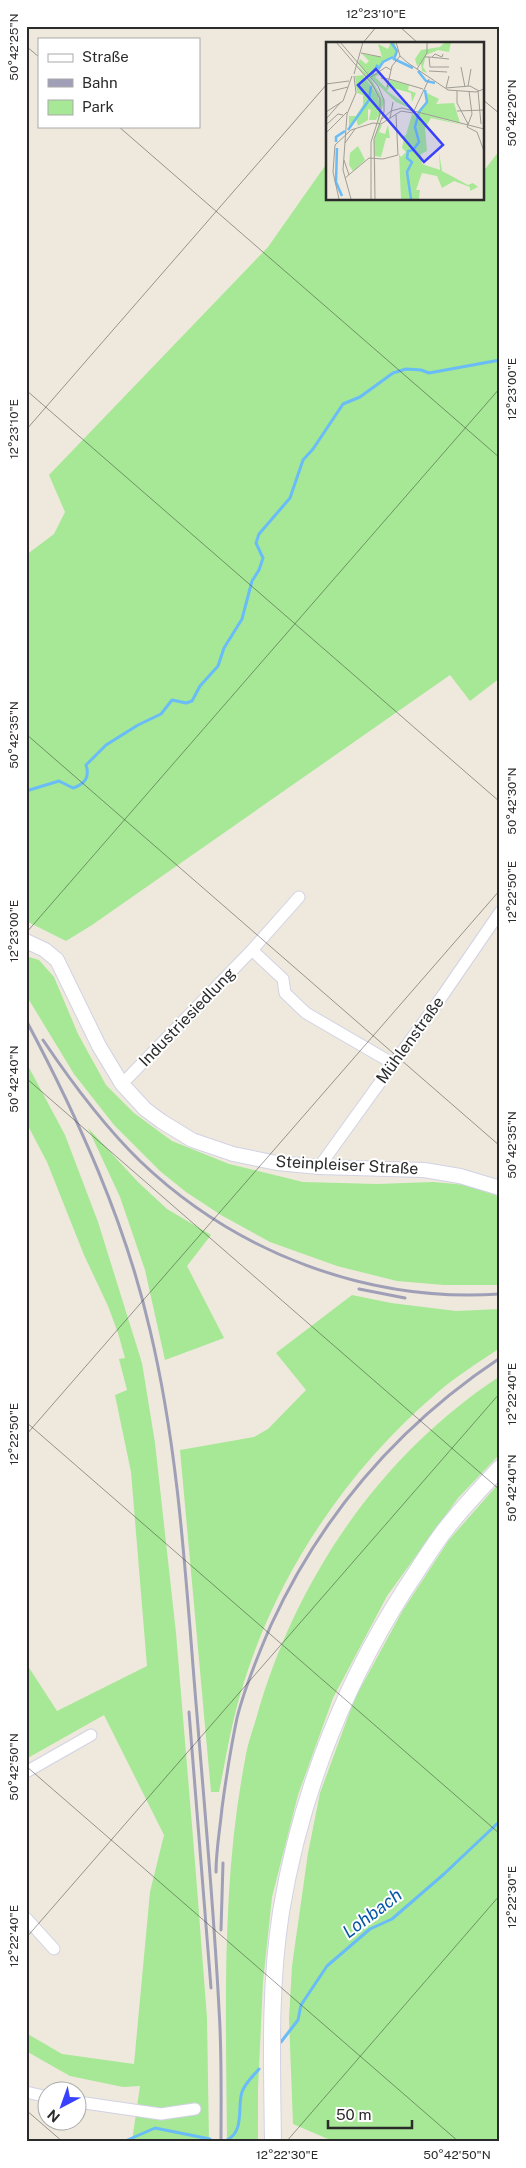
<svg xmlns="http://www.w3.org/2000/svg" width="526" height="2168" font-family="'Public Sans',sans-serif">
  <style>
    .green { fill: #a6e895 }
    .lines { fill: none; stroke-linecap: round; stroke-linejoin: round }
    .stream { stroke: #69bcf7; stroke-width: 3 }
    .minor-casing { stroke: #d2d2e5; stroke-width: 13 }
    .tertiary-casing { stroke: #d2d2e5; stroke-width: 16 }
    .secondary-casing { stroke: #d2d2e5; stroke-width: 18 }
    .minor { stroke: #fff; stroke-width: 11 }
    .tertiary { stroke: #fff; stroke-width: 14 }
    .secondary { stroke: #fff; stroke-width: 16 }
    .rail { stroke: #9f9fb7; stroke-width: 3 }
    .ticks { fill: none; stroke: #2b2b2b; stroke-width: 1; stroke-opacity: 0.45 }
    .labels { text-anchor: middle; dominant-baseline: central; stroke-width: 4; stroke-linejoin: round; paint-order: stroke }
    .street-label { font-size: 16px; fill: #2b2b2b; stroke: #fff }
    .water-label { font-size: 18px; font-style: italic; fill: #0457a6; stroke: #fff }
    .inset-river { fill: none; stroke: #69bcf7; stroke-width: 2.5 }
    .inset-road { fill: none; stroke: #a09d95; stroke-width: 1 }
    .view { fill: #3841ff; fill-opacity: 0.15; stroke: #3841ff; stroke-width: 2.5 }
    .inset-edge { fill: none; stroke: #2b2b2b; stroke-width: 2.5 }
    .neatline { fill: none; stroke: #2b2b2b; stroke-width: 2 }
    .ticks-label { font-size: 12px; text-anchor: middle; fill: #2b2b2b }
  </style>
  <rect width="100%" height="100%" fill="#eee9dc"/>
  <g class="green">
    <polygon points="500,150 500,678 470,701 450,675 92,925 66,941 26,921 26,555 54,534 65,512 49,475 268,247 327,163 327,199 482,199 482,173"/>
    <polygon points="26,956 39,960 54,977 78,1034 106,1085 134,1113 172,1141 229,1164 303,1182 377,1184 433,1182 467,1185 500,1197 500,1285 444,1285 397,1281 337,1266 270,1242 221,1215 186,1192 160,1171 114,1125 74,1074 26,995"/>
    <polygon points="26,1062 65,1135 98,1222 142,1363 155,1443 176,1633 195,1862 207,2018 209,2142 74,2142 132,2141 140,2086 123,2087 70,2076 26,2051 26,2033 62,2054 134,2064 150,1892 164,1835 104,1715 26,1759 26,1663 57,1711 147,1666 131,1472 115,1395 127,1390 119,1359 125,1358 118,1333 108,1306 84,1255 47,1162 26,1122"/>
    <polygon points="88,1128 138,1182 167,1209 211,1235 187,1266 224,1338 165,1360 145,1270 120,1197"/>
    <path d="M 352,1295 L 391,1303 L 456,1311 L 500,1309 L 500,1348 C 479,1362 457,1376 438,1392 C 340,1475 264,1593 234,1718 C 228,1743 224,1768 219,1792 L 211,1792 L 180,1450 L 254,1437 L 268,1429 L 306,1390 L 276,1353 Z"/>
    <path d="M 500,1376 L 500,1454 L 458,1498 L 387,1596 L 333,1698 L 298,1795 L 272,1897 L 263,1982 L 258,2089 L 258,2142 L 227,2142 C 226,2016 221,1884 245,1760 C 247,1746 252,1732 256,1719 C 295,1580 379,1456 500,1376 Z"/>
    <polygon points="500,1482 500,2142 335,2142 293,2124 289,2019 292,1966 308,1853 320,1793 355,1698 403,1610 449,1540"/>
  </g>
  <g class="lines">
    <g class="stream">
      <path d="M 26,791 L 59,781 L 73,788 C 85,784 90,777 86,765 L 106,745 L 138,725 L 161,714 L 172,700 L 186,703 L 192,701 L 200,686 L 218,666 L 224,648 L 242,619 L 252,581 L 259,570 L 263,558 L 256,543 L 259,534 L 290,498 L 303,460 L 313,449 L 343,404 L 360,397 L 393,373 L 406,369 L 421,370 L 429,373 L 500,360"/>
      <polyline points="281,2042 298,2020 301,2005 327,1966 370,1929 392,1919 444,1874 500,1821"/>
      <path d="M 227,2140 C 245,2131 237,2107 242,2092 C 245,2083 254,2075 259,2069"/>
      <polyline points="123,2142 155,2128 210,2139"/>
    </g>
    <g class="minor-casing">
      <g id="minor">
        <polyline points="252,950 283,979 285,993 306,1013 392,1063"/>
        <polyline points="122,1084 252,950 299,897"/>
        <polyline points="319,1167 443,995 500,912"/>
        <polyline points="26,1772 91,1735"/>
        <polyline points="26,1918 54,1949"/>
        <polyline points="26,2092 48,2097"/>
        <polyline points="78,2102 161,2114 195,2109"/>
      </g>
    </g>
    <g class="tertiary-casing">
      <polyline id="tertiary" points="26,941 45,950 57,960 99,1046 122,1084 145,1109 161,1121 192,1140 233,1154 277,1163 319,1167 424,1170 460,1176 500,1188"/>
    </g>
    <g class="secondary-casing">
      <path id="secondary" d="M 273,2142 C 272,2065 269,1988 281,1912 C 301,1790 348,1673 417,1571 C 426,1557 435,1543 445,1530 C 462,1508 481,1488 500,1468"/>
    </g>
    <use href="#minor" class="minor"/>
    <use href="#tertiary" class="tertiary"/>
    <use href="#secondary" class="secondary"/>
    <g class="rail">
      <path d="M 26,1020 C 78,1118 125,1221 150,1330 C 180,1456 186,1586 197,1715 C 205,1813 214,1911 219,2009 C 222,2053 221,2097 221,2142"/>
      <path d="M 43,1040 C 72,1083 103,1125 140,1161 C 236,1253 368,1303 500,1294"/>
      <polyline points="359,1289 405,1298"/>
      <polyline points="189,1712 211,1988"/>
      <path d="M 216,1872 C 216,1850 220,1829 222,1808 C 226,1778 231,1747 237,1718 C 245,1686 258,1655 271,1625 C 322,1514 398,1426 500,1358"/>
      <polyline points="221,1930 223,1863"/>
    </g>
  </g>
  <path class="ticks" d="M 399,26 L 419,44M 362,44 L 377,26M 26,46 L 39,57M 482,99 L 500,114M 118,126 L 500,458M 26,390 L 500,802M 26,430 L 327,84M 26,734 L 500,1146M 26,933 L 500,388M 26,1078 L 500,1490M 26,1422 L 500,1834M 26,1435 L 500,890M 26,1766 L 459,2142M 26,1938 L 500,1393M 26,2110 L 63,2142M 286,2142 L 500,1895"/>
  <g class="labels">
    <g class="street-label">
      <text transform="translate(187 1017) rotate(-46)">Industriesiedlung</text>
      <text transform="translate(410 1040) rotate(-54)">Mühlenstraße</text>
      <text transform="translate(347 1165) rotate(3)">Steinpleiser Straße</text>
    </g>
    <g class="water-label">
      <text transform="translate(372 1913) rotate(-37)">Lohbach</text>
    </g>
  </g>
  <g transform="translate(326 42)">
    <rect width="158" height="158" fill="#eee9dc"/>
    <path d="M 65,0 L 69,0 L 71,14 L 61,17 L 52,27 L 51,24 L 47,32 L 55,31 L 49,35 L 60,46 L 64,38 L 83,43 L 82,48 L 90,51 L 86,60 L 85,51 L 63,45 L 61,49 L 88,68 L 70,60 L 43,34 L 58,59 L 52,82 L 53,54 L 31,23 L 42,33 L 32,21 L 34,17 L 40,22 L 43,19 L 36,12 L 56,15 L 52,2 L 62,7 ZM 119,0 L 125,0 L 123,10 L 112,8 L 100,13 L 97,25 L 101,31 L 96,29 L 95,21 L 91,24 L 89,17 L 95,8 L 114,5 ZM 37,33 L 52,54 L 54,70 L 50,78 L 43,78 L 45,68 L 42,67 L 42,78 L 32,84 L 30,77 L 23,87 L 23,74 L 30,74 L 37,63 L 37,53 L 31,51 L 29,34 ZM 101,51 L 113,57 L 110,62 L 128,61 L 134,81 L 100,73 L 141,84 L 105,76 L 99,86 L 101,109 L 95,112 L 96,122 L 114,128 L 113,110 L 116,129 L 142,143 L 147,141 L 152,145 L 144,149 L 144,145 L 128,139 L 116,146 L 111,134 L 96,131 L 90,148 L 94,148 L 93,157 L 75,157 L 73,112 L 75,115 L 80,110 L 76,106 L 78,97 L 74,95 L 80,93 L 86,72 L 93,75 L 92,69 L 101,59 ZM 53,83 L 56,83 L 53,90 L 59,92 L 62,83 L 64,96 L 60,96 L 55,115 L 49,114 L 50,157 L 48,99 ZM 32,104 L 39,118 L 27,129 L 23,123 L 24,111 Z" fill="#a6e895"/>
    <path class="inset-river" d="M 65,0 L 71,9 L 68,17 L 87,26M 92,29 L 100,39 L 109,41M 46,32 L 51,24 L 53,26 L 57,20 L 67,15M 22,88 L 43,58 L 45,44M 10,100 L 10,95 L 19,89M 11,106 L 10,140 L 16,154M 85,157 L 81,130 L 86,120 L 81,116 L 82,109 L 87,108 L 93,100 L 89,85 L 93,70 L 101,60 L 99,48"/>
    <path class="inset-road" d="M 10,0 L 46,42 L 54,57 L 54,72 L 45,100 L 45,157M 14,0 L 52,44 L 58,58 L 58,70 L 48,97 L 49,157M 70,0 L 74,14 L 82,21 L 122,48 L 150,50 L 158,47M 35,11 L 55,15M 74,14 L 66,24 L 63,37 L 97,47M 99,15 L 103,15 L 104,25 L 123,25M 103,15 L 123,17M 106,15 L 109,12 L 116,15 L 117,12M 135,25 L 139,45M 91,27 L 101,11 L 101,0M 103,29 L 121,30M 28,32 L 37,0M 123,34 L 120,46 L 144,44 L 153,49M 45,35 L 60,25 L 65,28M 55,36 L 63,37 L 61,45M 0,42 L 23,39M 142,44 L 145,27M 6,49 L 22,45M 131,49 L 131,61 L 142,82M 143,49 L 146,72 L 141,85 L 151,90 L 158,109M 152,49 L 155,82M 131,69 L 158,68M 0,70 L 17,59 L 26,34M 64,76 L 67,60M 0,77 L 15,60M 56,77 L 65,69 L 76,66 L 158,87M 0,83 L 12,72 L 17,73M 0,91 L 21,70M 19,101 L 29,87M 18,118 L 23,133M 19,136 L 43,116 L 57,117 L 72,113 L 70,73M 13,157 L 7,130 L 9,103 L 25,88 L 47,81 L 55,82 L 75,69 L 87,71 L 103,37M 25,157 L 17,128 L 21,72 L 30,51 L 28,34"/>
    <path class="view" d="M 50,27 L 117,103 L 98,120 L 32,43 Z"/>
    <rect width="158" height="158" class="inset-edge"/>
  </g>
  <rect width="526" height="2168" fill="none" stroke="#ffffff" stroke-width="55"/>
  <rect x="38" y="38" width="162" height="90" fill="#ffffff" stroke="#aaaaaa"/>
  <rect x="48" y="54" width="25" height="8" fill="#ffffff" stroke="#aaaaaa"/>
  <text x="82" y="62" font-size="15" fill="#2b2b2b">Straße</text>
  <rect x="48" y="79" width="25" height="8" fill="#9f9fb7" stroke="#aaaaaa"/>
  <text x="82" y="88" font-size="15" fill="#2b2b2b">Bahn</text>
  <rect x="48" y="100" width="25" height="15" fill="#a6e895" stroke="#aaaaaa"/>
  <text x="82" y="112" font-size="15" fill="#2b2b2b">Park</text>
  <g transform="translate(62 2106) rotate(221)"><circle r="24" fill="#ffffff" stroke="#aaaaaa"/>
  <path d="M0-4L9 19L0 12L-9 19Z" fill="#3841ff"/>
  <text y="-8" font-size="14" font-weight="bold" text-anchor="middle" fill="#2b2b2b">N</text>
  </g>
  <path d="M328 2120v8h84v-8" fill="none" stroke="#2b2b2b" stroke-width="2.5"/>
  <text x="336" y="2120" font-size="15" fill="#2b2b2b" stroke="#ffffff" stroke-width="4" paint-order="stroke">50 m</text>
  <rect x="28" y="28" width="470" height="2112" class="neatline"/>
  <g class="ticks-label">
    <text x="376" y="18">12°23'10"E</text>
    <text transform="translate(14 47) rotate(-90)" y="4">50°42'25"N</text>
    <text transform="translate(512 113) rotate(-90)" y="4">50°42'20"N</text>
    <text transform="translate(512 389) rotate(-90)" y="4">12°23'00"E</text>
    <text transform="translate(14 429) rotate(-90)" y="4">12°23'10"E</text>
    <text transform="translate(14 735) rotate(-90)" y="4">50°42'35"N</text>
    <text transform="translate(512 801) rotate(-90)" y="4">50°42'30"N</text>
    <text transform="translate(512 892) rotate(-90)" y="4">12°22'50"E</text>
    <text transform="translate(14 931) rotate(-90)" y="4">12°23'00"E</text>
    <text transform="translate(14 1079) rotate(-90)" y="4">50°42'40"N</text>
    <text transform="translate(512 1145) rotate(-90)" y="4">50°42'35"N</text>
    <text transform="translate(512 1394) rotate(-90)" y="4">12°22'40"E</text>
    <text transform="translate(14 1434) rotate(-90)" y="4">12°22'50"E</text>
    <text transform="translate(512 1488) rotate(-90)" y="4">50°42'40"N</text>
    <text transform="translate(14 1767) rotate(-90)" y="4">50°42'50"N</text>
    <text transform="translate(512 1897) rotate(-90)" y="4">12°22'30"E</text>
    <text transform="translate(14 1936) rotate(-90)" y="4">12°22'40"E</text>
    <text x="287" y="2159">12°22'30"E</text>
    <text x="457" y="2159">50°42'50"N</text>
  </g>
</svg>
